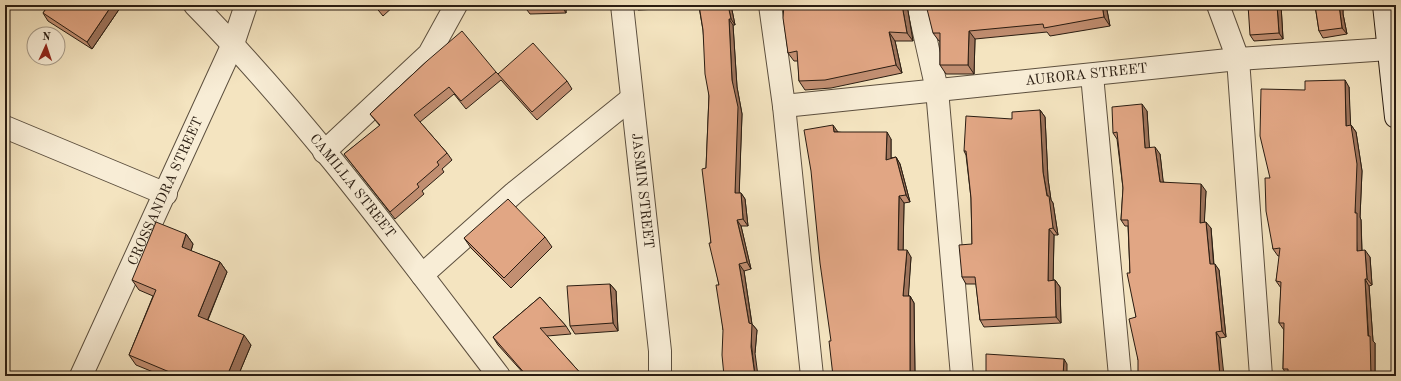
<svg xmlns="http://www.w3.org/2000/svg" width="1401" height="381" font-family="'Old Standard TT',serif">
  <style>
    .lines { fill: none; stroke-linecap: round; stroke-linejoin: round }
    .street-casing { stroke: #5c4f3e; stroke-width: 24 }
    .secondary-casing { stroke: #2a1d12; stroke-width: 24 }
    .street { stroke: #f8edd6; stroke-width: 22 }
    .secondary { stroke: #f8edd6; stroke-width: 22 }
    .wall { fill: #c28f72; stroke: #2a1d12 }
    .shaded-wall { fill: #9e745c; stroke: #2a1d12 }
    .building { fill: #e1a684; stroke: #2a1d12 }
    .labels { text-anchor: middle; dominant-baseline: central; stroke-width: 3.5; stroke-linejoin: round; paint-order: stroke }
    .street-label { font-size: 14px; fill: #2a1d12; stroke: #f8edd6 }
  </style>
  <rect width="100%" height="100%" fill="#f4e4c0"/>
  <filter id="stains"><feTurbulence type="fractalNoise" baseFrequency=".005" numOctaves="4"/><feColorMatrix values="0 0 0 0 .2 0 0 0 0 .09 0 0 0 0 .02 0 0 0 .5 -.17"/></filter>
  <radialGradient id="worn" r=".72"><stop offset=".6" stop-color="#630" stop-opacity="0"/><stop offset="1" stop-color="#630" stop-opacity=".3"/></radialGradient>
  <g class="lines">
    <g class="street-casing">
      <g id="street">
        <path id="s1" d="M 195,5 C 307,119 402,249 499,376"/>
        <path id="s2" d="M 622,5 L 660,351 L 660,376"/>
        <polyline points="770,5 784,106 812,376"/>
        <polyline points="918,5 937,90 962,376"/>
        <polyline points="1218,5 1238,59 1261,376"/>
        <polyline points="1092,75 1120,376"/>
        <path id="s3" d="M 784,106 L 1238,59 L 1389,49"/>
        <polyline points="5,127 166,194"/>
        <polyline points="324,152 429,54 456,5"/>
        <polyline points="422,275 514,193 632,98"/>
        <path id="s4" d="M 81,376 L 233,44 L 246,5"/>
      </g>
    </g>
    <g class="secondary-casing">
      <polyline id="secondary" points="1384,5 1396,117"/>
    </g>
    <use href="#street" class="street"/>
    <use href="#secondary" class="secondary"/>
  </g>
  <g class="wall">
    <polygon points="38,5 118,5 120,8 92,49 48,21 43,13 46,9"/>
    <polygon points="374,5 395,5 383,16"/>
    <polygon points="566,5 566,13 530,14 524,6"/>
    <polygon points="635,5 731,5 735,25 733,25 737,87 742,114 739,193 741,193 745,199 748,226 741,226 751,269 744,271 752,324 757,330 755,353 723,330 719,285 711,243 706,168 709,96 703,30 699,7 638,10"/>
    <polygon points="784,5 907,5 913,41 895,41 902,73 831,88 805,90 799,81 798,61 794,61 788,53"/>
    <polygon points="1106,5 1110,26 1050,36 1047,32 975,39 974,74 946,74 940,65 940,41 939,41 933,33"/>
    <polygon points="1281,5 1283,39 1254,41 1250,35"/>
    <polygon points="1315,5 1343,5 1343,14 1347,34 1323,38 1319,31"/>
    <polygon points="427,61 496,72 498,74 567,81 572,89 537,120 501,80 466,109 454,94 420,122 447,153 452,160 442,169 444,172 422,191 424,194 395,219 344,154 380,126 370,114"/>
    <polygon points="1349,87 1350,125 1351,125 1356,132 1362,171 1360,217 1361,220 1362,250 1370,257 1372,285 1369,286 1373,341 1375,343 1375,376 1288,376 1283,369 1284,330 1279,323 1281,288 1276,281 1280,256 1278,256 1273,249 1270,178"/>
    <polygon points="1040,110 1045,117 1048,179 1051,200 1053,203 1058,235 1054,235 1053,280 1055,280 1060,287 1061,323 984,327 980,320 976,284 966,284 962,277 972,244 971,198 966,155 964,151 1012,119"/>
    <polygon points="1147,111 1149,148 1160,154 1163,182 1206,191 1204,222 1211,228 1214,264 1219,270 1226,337 1220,338 1138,360 1136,317 1130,273 1128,226 1125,226 1121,220 1123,188 1117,139 1113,133"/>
    <polygon points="838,132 891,139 891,158 896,157 900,164 910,202 904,203 903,250 911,257 908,296 910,296 914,303 915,376 833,376"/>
    <polygon points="186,234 193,244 191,251 220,262 227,272 208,320 251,345 238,376 163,376 136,365 129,355 153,296 139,290 132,280"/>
    <polygon points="545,237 552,247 511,288 471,248 464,238"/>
    <polygon points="610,284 616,291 618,331 575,334 570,326"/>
    <polygon points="540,297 566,326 571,334 547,336 583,376 526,376 498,345 493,337"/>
  </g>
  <g class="shaded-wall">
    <polygon points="112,5 118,5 120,8 92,49 87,42"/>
    <polygon points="561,5 566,5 566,13"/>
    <polygon points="728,5 731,5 735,25 731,19"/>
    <polygon points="902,5 907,5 913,41 907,33"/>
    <polygon points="1102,5 1106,5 1110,26 1104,17"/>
    <polygon points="1277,5 1281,5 1283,39 1279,33"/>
    <polygon points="1339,5 1343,5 1343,14 1347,34 1342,28"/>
    <polygon points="729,19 733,25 737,87 742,114 739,199 735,193 732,80"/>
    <polygon points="969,31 975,39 974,74 968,65"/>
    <polygon points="889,32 895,41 902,73 896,65"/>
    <polygon points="1345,80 1349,87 1351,133 1346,126"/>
    <polygon points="1142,104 1147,111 1150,155 1145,148"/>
    <polygon points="1040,110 1045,117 1048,179 1051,200 1053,203 1058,235 1053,228 1043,172"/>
    <polygon points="833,125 838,132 834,132"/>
    <polygon points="1351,125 1356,132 1362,171 1360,217 1361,220 1362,257 1357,251"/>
    <polygon points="887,132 891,139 891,166 886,160"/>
    <polygon points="1155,147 1160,154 1164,188 1160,182"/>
    <polygon points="896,157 900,164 910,202 906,195"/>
    <polygon points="1201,184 1206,191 1204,229 1200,223"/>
    <polygon points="741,193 745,199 748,226 743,219"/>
    <polygon points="899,196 904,203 903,256 898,250"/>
    <polygon points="737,220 741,226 751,269 747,262"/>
    <polygon points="1206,222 1211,228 1214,270 1210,264"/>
    <polygon points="1049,229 1054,235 1053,287 1048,281"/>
    <polygon points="186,234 193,244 189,257 182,247"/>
    <polygon points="907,250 911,257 908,303 903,296"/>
    <polygon points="1365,250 1370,257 1372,285 1367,279"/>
    <polygon points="220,262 227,272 205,326 198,316"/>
    <polygon points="739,264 744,271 752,325 752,324 757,330 755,353 758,376 755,376 749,323"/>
    <polygon points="1215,264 1219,270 1226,337 1222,331"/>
    <polygon points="1365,279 1369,286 1373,341 1375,343 1375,376 1371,376"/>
    <polygon points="1055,280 1060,287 1061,323 1056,317"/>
    <polygon points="610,284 616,291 618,331 613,323"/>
    <polygon points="910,296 914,303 915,376 910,376"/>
    <polygon points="1216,332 1220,338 1224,376 1220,376"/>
    <polygon points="244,335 251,345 238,376 227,376"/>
    <polygon points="1064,359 1067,364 1067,376 1063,376"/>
  </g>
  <g class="building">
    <polygon points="46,5 112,5 87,42 43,13 48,6"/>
    <polygon points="375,5 381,5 377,8"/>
    <polygon points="524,5 561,5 524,6"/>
    <polygon points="699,5 728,5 731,19 729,19 732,80 738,107 735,193 741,193 743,219 737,220 747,262 739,264 749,323 752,324 751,347 755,376 724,376 722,355 723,330 716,285 719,285 709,243 711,243 702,169 706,168 709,96 705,74 703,30"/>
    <polygon points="784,5 902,5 907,33 889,32 896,65 825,80 799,81 797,51 788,53 783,18"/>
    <polygon points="926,5 1102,5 1104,17 1044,28 1043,24 969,31 968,65 940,65 940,33 933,33"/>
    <polygon points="1248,5 1277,5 1279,33 1250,35"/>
    <polygon points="1315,5 1339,5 1342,28 1319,31"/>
    <polygon points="462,31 496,72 461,101 449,87 414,115 447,153 437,162 439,165 417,184 419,187 390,212 344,154 380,125 370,114 427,61"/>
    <polygon points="533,43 567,81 532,112 498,74"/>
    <polygon points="1345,80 1346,126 1351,125 1357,164 1355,213 1357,213 1357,251 1365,250 1367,279 1365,279 1368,336 1370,336 1371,376 1288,376 1288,369 1283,369 1284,323 1279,323 1281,282 1276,281 1280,248 1273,249 1266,211 1265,178 1270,178 1260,136 1261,89 1305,90 1305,81"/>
    <polygon points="1142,104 1145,148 1155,147 1160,182 1201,184 1200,223 1206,222 1210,264 1215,264 1222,331 1216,332 1220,376 1138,376 1138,360 1129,319 1136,317 1127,273 1130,273 1128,220 1121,220 1123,188 1117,132 1113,133 1112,107"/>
    <polygon points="1040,110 1043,172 1047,196 1049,196 1053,228 1049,229 1048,281 1055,280 1056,317 980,320 975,277 962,277 959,245 972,244 971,198 966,151 964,151 966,116 1012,119 1012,112"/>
    <polygon points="833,125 834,132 887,132 886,160 896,157 906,195 899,196 898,250 907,250 903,296 910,296 910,376 833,376 829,341 831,341 820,263 811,171 804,130"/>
    <polygon points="508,199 545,237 504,278 464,238"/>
    <polygon points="156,222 186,234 182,247 220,262 198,316 244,335 227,376 179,376 129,355 156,290 132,280"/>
    <polygon points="610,284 613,323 570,326 567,286"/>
    <polygon points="540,297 566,326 540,328 583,376 527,376 493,337"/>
    <polygon points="986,354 1064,359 1063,376 986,376"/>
  </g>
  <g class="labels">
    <g class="street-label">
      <text stroke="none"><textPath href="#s3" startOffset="304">AURORA STREET</textPath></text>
      <text stroke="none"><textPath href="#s1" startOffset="240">CAMILLA STREET</textPath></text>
      <text stroke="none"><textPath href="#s2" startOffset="187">JASMIN STREET</textPath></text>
      <text stroke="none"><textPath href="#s4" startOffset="203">CROSSANDRA STREET</textPath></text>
    </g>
  </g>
  <rect width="1401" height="381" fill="none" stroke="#f4e4c0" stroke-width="20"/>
  <rect x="6" y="6" width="1389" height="369" fill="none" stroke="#2a1d12" stroke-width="2"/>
  <rect x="10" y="10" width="1381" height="361" fill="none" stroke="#2a1d12"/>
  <g transform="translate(46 46) rotate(3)"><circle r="19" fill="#f8edd6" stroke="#a69a88"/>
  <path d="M0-3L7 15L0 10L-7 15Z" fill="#8f2418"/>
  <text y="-6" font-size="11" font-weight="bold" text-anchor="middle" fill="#2a1d12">N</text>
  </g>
  <rect width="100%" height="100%" filter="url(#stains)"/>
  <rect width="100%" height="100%" fill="url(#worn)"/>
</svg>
